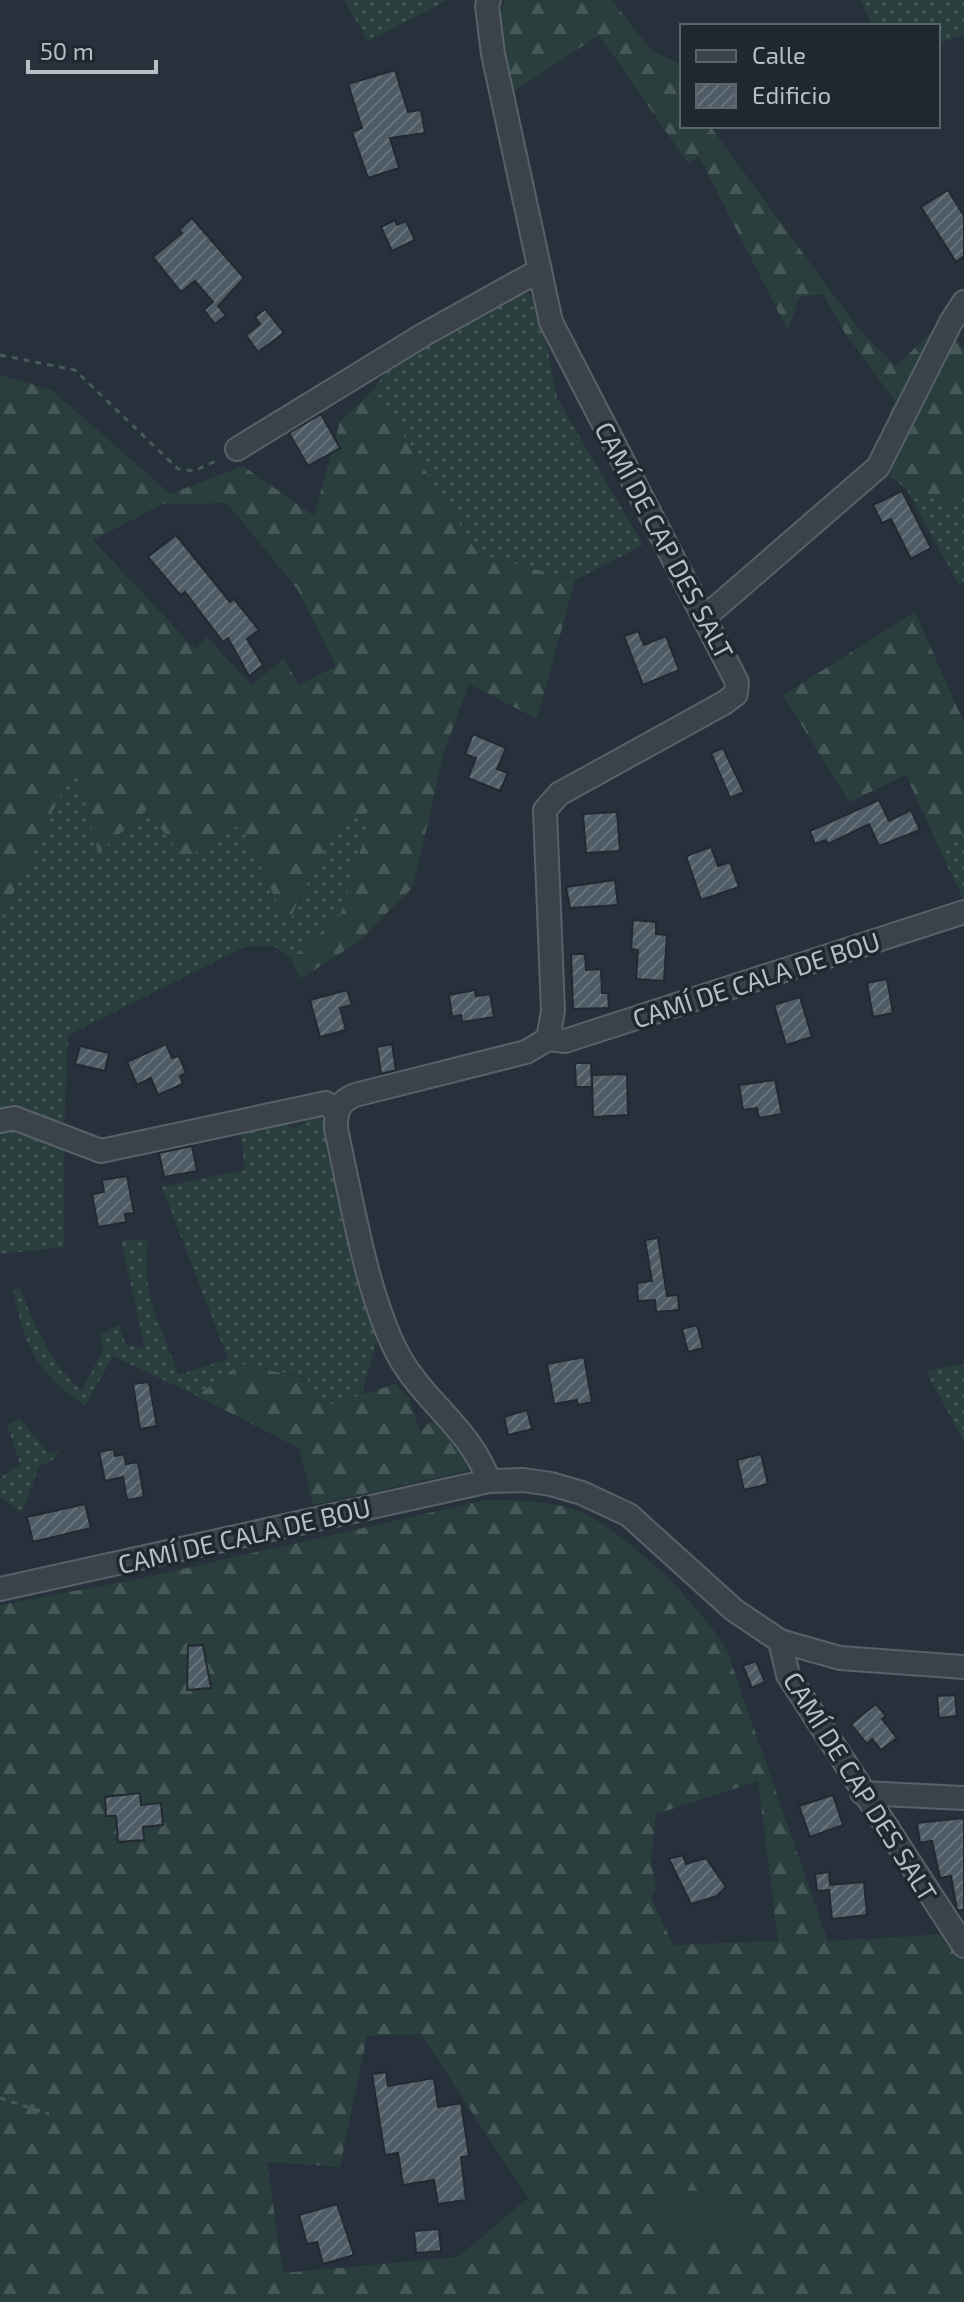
<svg xmlns="http://www.w3.org/2000/svg" width="964" height="2302" font-family="'Exo 2',sans-serif">
  <style>
    .grass { fill: url(#grass-dots) }
    .forest { fill: url(#forest-firs); fill-rule: evenodd }
    .park { fill: #293e3d }
    .building { fill: url(#building-hatch); stroke: #212a32; stroke-width: 2 }
    .lines { fill: none; stroke-linecap: round; stroke-linejoin: round }
    .minor-casing { stroke: #586169; stroke-width: 26 }
    .path { stroke: #485a5a; stroke-width: 3; stroke-dasharray: 6 6; stroke-linecap: butt }
    .minor { stroke: #3a434b; stroke-width: 22 }
    .labels { text-anchor: middle; dominant-baseline: central; stroke-width: 7; stroke-linejoin: round; paint-order: stroke }
    .street-label { font-size: 26px; fill: #b6bec6; stroke: #1f2830 }
  </style>
  <defs>
    <pattern id="grass-dots" width="8" height="8" patternUnits="userSpaceOnUse" patternTransform="scale(2)"><rect width="8" height="8" fill="#293e3d"/><path d="M2 2h.1M6 6h.1" fill="none" stroke="#465858" stroke-width="1.8" stroke-linecap="round"/></pattern>
    <pattern id="forest-firs" width="22" height="20" patternUnits="userSpaceOnUse" patternTransform="scale(2)"><rect width="22" height="20" fill="#293e3d"/><path d="M5 1l3.5 6h-7zM16 11l3.5 6h-7z" fill="#465858"/></pattern>
    <pattern id="building-hatch" width="6" height="6" patternUnits="userSpaceOnUse" patternTransform="scale(2)"><rect width="6" height="6" fill="#505c65"/><path d="M-1 1l2-2M0 6l6-6M5 7l2-2" fill="none" stroke="#67727a"/></pattern>
  </defs>
  <rect width="100%" height="100%" fill="#26313b"/>
  <g class="grass">
    <polygon points="344,0 448,0 368,41"/>
    <polygon points="860,0 964,0 964,35 938,43 938,26 873,26"/>
    <polygon points="522,287 539,305 557,398 643,545 575,580 478,554 374,389 390,365"/>
    <polygon points="889,475 946,505 964,489 964,581 959,585 907,490"/>
    <polygon points="76,764 98,853 147,810 241,824 288,923 336,823 374,811 340,916 291,958 274,946 246,946 68,1035 64,1130 0,1115 0,921"/>
    <polygon points="964,834 964,901 940,850"/>
    <path d="M 319,1115 L 326,1122 L 379,1333 L 361,1396 L 326,1406 L 305,1377 L 240,1364 L 197,1396 L 113,1356 L 85,1406 C 33,1367 27,1351 13,1290 L 20,1287 C 34,1327 51,1361 81,1391 L 103,1351 L 100,1335 L 119,1324 L 126,1345 L 145,1348 L 121,1241 L 149,1239 C 138,1291 163,1327 178,1375 L 228,1359 L 162,1187 L 245,1170 L 240,1127 L 272,1119 L 294,1128 Z"/>
    <polygon points="13,1129 64,1146 64,1247 0,1254 0,1131"/>
    <polygon points="964,1364 964,1442 926,1371"/>
    <polygon points="20,1419 48,1453 59,1451 55,1459 39,1466 22,1513 0,1496 0,1478 20,1464 7,1424"/>
  </g>
  <g class="forest">
    <polygon points="505,0 612,0 651,50 682,65 682,126 710,126 860,331 896,366 943,321 874,454 895,401 845,333 823,294 799,297 788,331 699,156 688,163 599,35 510,94 501,13"/>
    <polygon points="956,338 964,350 964,489 946,505 889,475"/>
    <path d="M 0,375 L 52,390 L 170,494 L 243,466 L 314,516 L 340,422 L 374,389 L 478,554 L 575,580 L 537,719 L 469,684 L 444,752 L 413,887 L 358,942 L 300,979 L 291,958 L 340,916 L 373,811 L 336,823 L 287,925 L 241,824 L 184,859 L 147,810 L 98,853 L 75,765 L 0,921 ZM 227,503 L 298,590 L 336,666 L 299,685 L 284,659 L 251,685 L 207,637 L 195,649 L 93,540 L 163,504 Z"/>
    <polygon points="915,612 964,723 964,834 940,850 906,775 849,802 783,695"/>
    <polygon points="240,1364 305,1378 326,1406 396,1384 409,1399 420,1431 437,1416 472,1461 466,1471 313,1505 299,1448 197,1396"/>
    <path d="M 486,1500 C 512,1500 542,1501 567,1507 C 615,1519 704,1608 727,1651 L 828,1941 L 964,1933 L 964,2302 L 0,2302 L 0,1605 L 138,1579 ZM 758,1781 L 778,1941 L 673,1945 L 651,1898 L 656,1888 L 651,1860 L 656,1814 ZM 421,2034 L 528,2198 L 458,2257 L 283,2273 L 267,2162 L 340,2167 L 367,2036 Z"/>
  </g>
  <polygon class="park" points="661,2188 751,2196 746,2243 656,2235"/>
  <g class="building">
    <polygon points="395,70 408,112 421,110 425,133 390,138 399,168 368,178 352,132 362,128 348,84"/>
    <polygon points="948,190 964,216 964,256 956,262 921,207"/>
    <polygon points="192,218 244,278 218,306 226,315 215,324 204,310 213,302 195,281 181,292 153,257 182,233 179,230"/>
    <polygon points="395,220 397,225 406,221 415,240 392,251 381,227"/>
    <polygon points="265,309 284,333 258,352 246,335 260,324 255,317"/>
    <polygon points="321,414 340,448 308,466 289,433"/>
    <polygon points="902,491 931,548 911,559 891,519 882,523 873,505"/>
    <polygon points="176,535 230,602 234,599 259,630 247,639 263,665 249,676 228,638 223,642 185,592 181,595 176,590 148,557"/>
    <polygon points="638,631 644,645 666,636 679,670 643,685 624,636"/>
    <polygon points="473,734 506,748 497,769 508,773 500,791 468,778 476,758 465,754"/>
    <polygon points="723,748 744,792 730,798 711,753"/>
    <polygon points="879,800 889,821 911,810 920,830 879,846 869,824 828,844 826,840 815,844 810,831"/>
    <polygon points="617,812 620,851 586,853 583,814"/>
    <polygon points="711,847 718,866 730,862 739,887 701,900 686,856"/>
    <polygon points="615,880 618,905 570,908 566,887"/>
    <polygon points="633,920 656,922 656,934 667,935 664,981 636,979 638,950 631,949"/>
    <polygon points="571,954 585,954 586,970 601,969 602,993 608,993 609,1008 573,1009"/>
    <polygon points="887,979 893,1013 873,1017 867,983"/>
    <polygon points="347,990 352,1005 340,1008 346,1030 320,1037 310,1000"/>
    <polygon points="475,990 476,996 490,994 494,1017 462,1022 461,1015 452,1017 449,995"/>
    <polygon points="800,997 812,1037 786,1045 774,1005"/>
    <polygon points="166,1044 172,1058 179,1056 186,1073 180,1076 183,1084 158,1095 151,1078 137,1085 127,1062"/>
    <polygon points="392,1044 396,1070 381,1074 377,1047"/>
    <polygon points="80,1046 109,1053 105,1071 75,1064"/>
    <polygon points="575,1063 591,1063 592,1087 576,1087"/>
    <polygon points="627,1074 628,1115 593,1117 592,1075"/>
    <polygon points="775,1080 782,1114 759,1118 757,1108 743,1110 739,1085"/>
    <polygon points="192,1146 197,1171 164,1177 159,1153"/>
    <polygon points="127,1176 134,1213 125,1214 126,1222 98,1227 92,1194 104,1192 102,1180"/>
    <polygon points="658,1238 667,1296 678,1295 679,1310 656,1312 655,1300 638,1301 637,1283 652,1281 645,1240"/>
    <polygon points="697,1325 703,1348 688,1352 682,1329"/>
    <polygon points="584,1357 592,1402 578,1405 577,1400 554,1404 547,1364"/>
    <polygon points="149,1382 157,1426 140,1429 133,1384"/>
    <polygon points="527,1410 532,1429 508,1435 504,1417"/>
    <polygon points="114,1449 115,1456 124,1454 126,1464 138,1462 144,1497 127,1500 123,1477 105,1481 99,1452"/>
    <polygon points="761,1454 768,1484 744,1490 737,1460"/>
    <polygon points="85,1504 91,1528 33,1542 27,1517"/>
    <polygon points="203,1645 211,1688 187,1690 188,1646"/>
    <polygon points="756,1661 765,1682 752,1688 743,1666"/>
    <polygon points="955,1695 957,1716 939,1718 937,1696"/>
    <polygon points="876,1704 886,1716 882,1719 897,1738 881,1750 872,1739 867,1744 851,1724"/>
    <polygon points="140,1793 141,1805 161,1803 163,1825 143,1827 144,1840 118,1842 116,1816 106,1816 105,1797"/>
    <polygon points="833,1795 843,1825 810,1837 799,1806"/>
    <polygon points="964,1818 964,1910 957,1910 951,1876 940,1878 932,1841 920,1843 917,1823"/>
    <polygon points="683,1855 686,1864 706,1858 726,1887 717,1896 691,1904 669,1859"/>
    <polygon points="829,1872 830,1885 864,1882 867,1915 832,1919 829,1890 817,1891 815,1874"/>
    <polygon points="386,2072 388,2086 434,2078 438,2107 461,2103 469,2156 461,2157 466,2200 438,2204 434,2180 403,2185 398,2153 385,2155 372,2074"/>
    <polygon points="337,2204 354,2255 323,2264 317,2242 307,2244 299,2215"/>
    <polygon points="439,2229 441,2251 416,2253 414,2231"/>
  </g>
  <g class="lines">
    <g class="minor-casing">
      <g id="minor">
        <polyline points="237,449 423,335 540,270"/>
        <polyline points="705,617 878,467 951,322 964,302"/>
        <polyline points="548,1039 565,1041 964,912"/>
        <polyline points="0,1121 14,1118 101,1151 326,1103 336,1112"/>
        <path d="M 489,1481 C 471,1430 426,1403 400,1358 C 367,1299 351,1196 336,1129 C 336,1111 338,1102 355,1095 L 526,1052 L 548,1039 L 553,1011 L 545,810 L 559,794 L 724,703 L 736,694 L 737,682 L 551,322 L 493,54 L 487,6 L 489,0"/>
        <polyline points="0,1589 489,1481 523,1480 551,1484 582,1493 629,1515 734,1610 780,1641 840,1658 964,1667"/>
        <polyline points="780,1641 788,1675 964,1946"/>
        <polyline points="862,1793 964,1798"/>
      </g>
    </g>
    <g class="path">
      <polyline points="0,355 75,370 178,469 194,471 220,459"/>
      <polyline points="0,2098 49,2114"/>
    </g>
    <use href="#minor" class="minor"/>
  </g>
  <g class="labels">
    <g class="street-label">
      <text transform="translate(665 540) rotate(62)">CAMÍ DE CAP DES SALT</text>
      <text transform="translate(756 979) rotate(-18)">CAMÍ DE CALA DE BOU</text>
      <text transform="translate(244 1535) rotate(-13)">CAMÍ DE CALA DE BOU</text>
      <text transform="translate(861 1786) rotate(58)">CAMÍ DE CAP DES SALT</text>
    </g>
  </g>
  <rect x="680" y="24" width="260" height="104" fill="#1f2830" stroke="#5b646c" stroke-width="2"/>
  <rect x="696" y="50" width="40" height="12" fill="#3a434b" stroke="#5b646c" stroke-width="2"/>
  <text x="752" y="64" font-size="24" fill="#b6bec6">Calle</text>
  <rect x="696" y="84" width="40" height="24" fill="url(#building-hatch)" stroke="#5b646c" stroke-width="2"/>
  <text x="752" y="104" font-size="24" fill="#b6bec6">Edificio</text>
  <path d="M28 60v12h128v-12" fill="none" stroke="#b6bec6" stroke-width="4"/>
  <text x="40" y="60" font-size="24" fill="#b6bec6" stroke="#1f2830" stroke-width="6" paint-order="stroke">50 m</text>
</svg>
